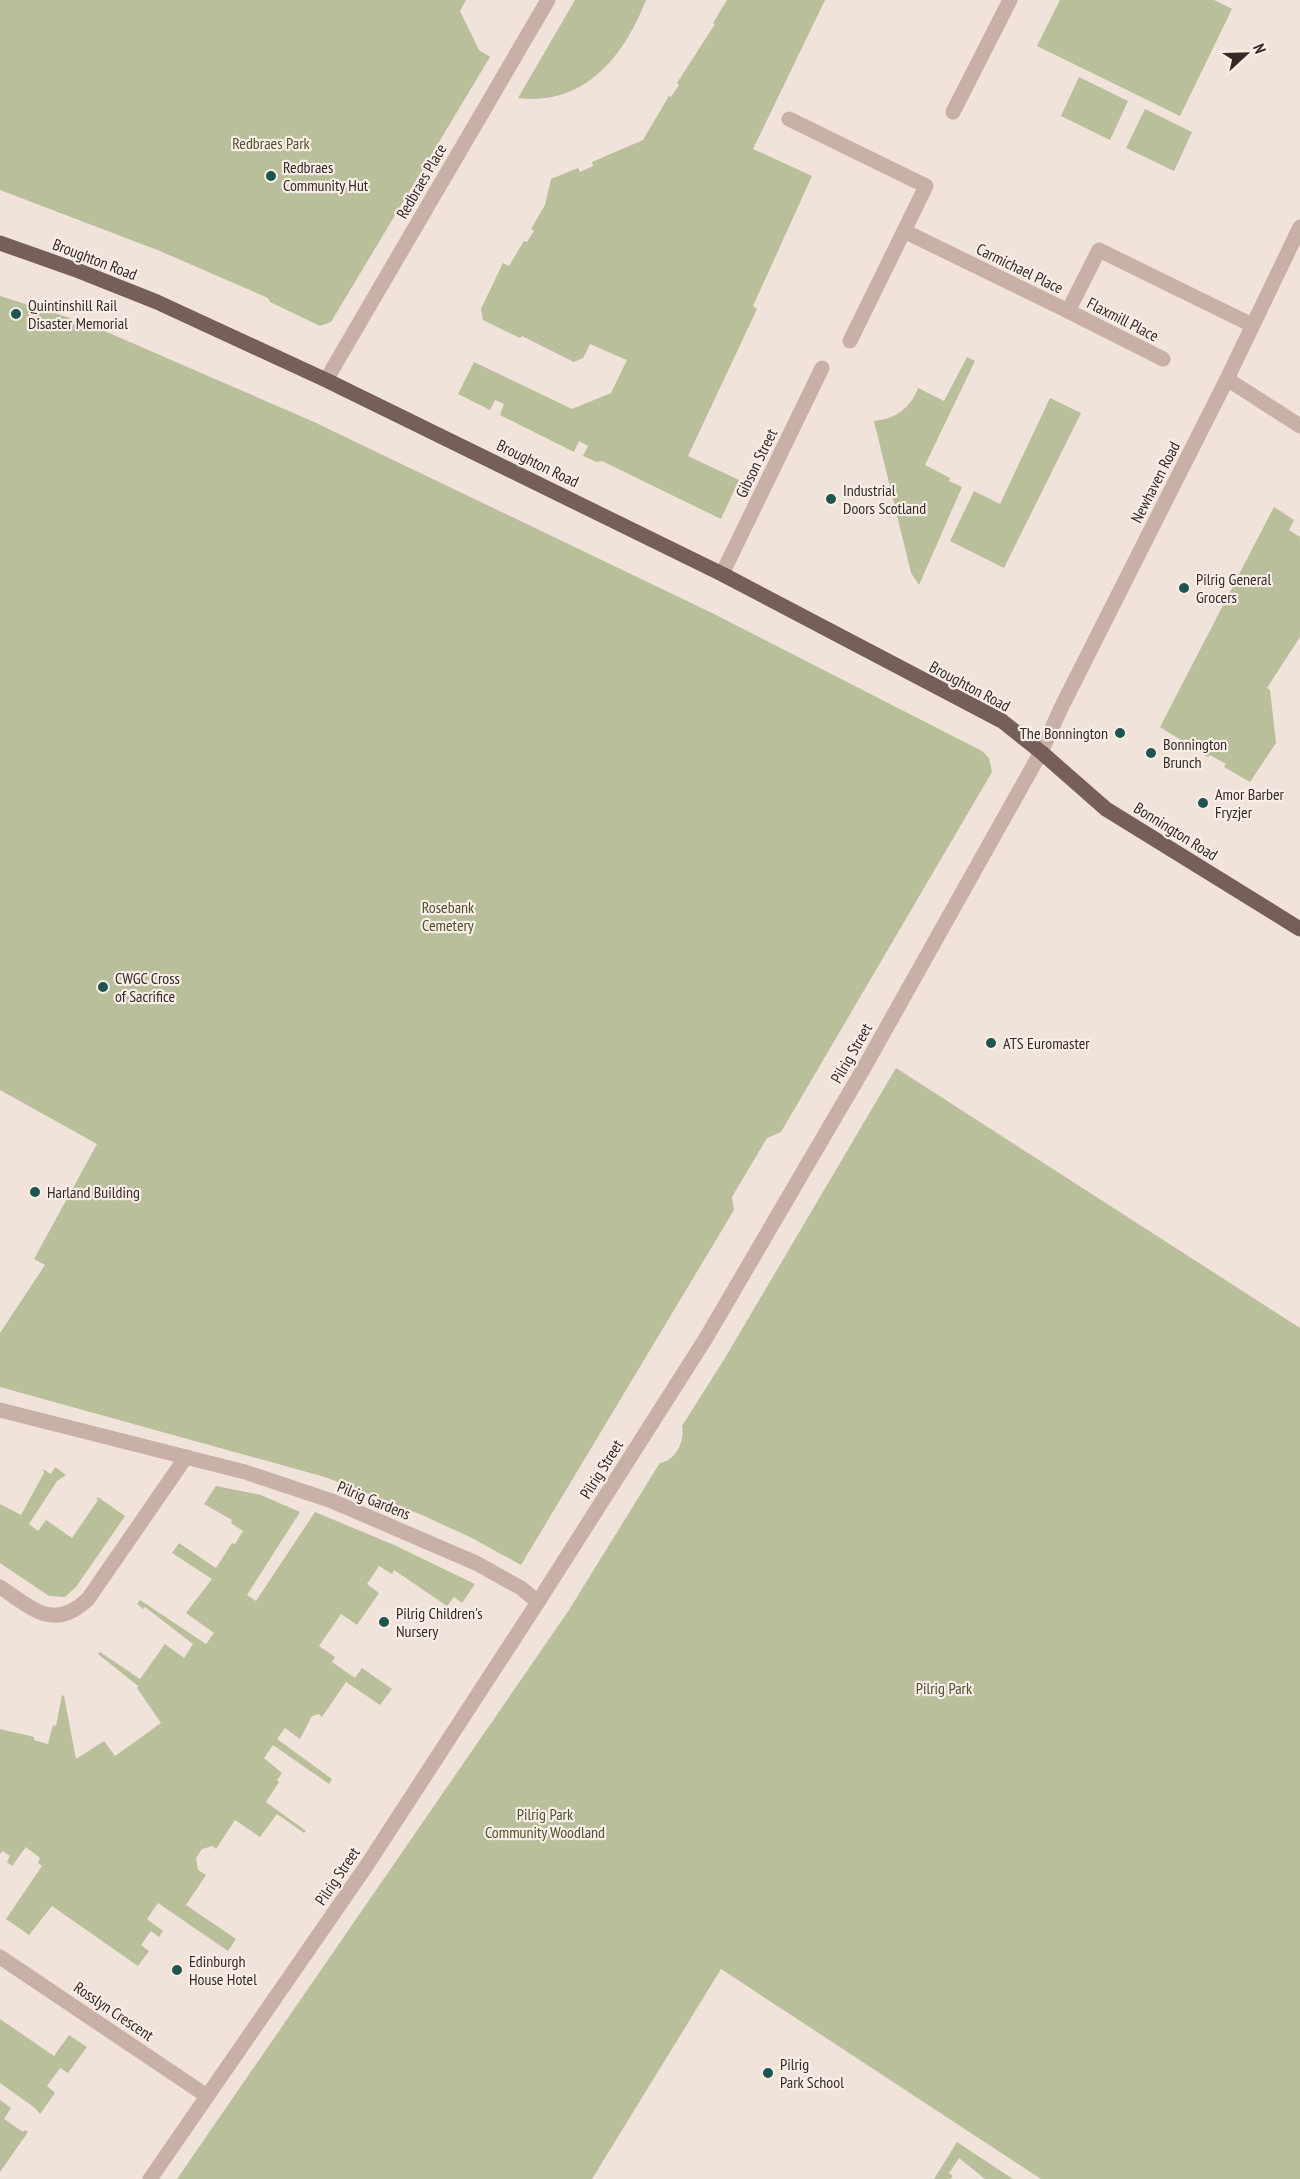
<svg xmlns="http://www.w3.org/2000/svg" width="1300" height="2179" font-family="'PT Sans Narrow',sans-serif">
  <style>
    .green { fill: #b9bf9b }
    .lines { fill: none; stroke-linecap: round; stroke-linejoin: round }
    .minor { stroke: #c8b0a7; stroke-width: 15 }
    .major { stroke: #765e59; stroke-width: 15 }
    .poi-dot { fill: #1e554f; stroke: #f9ede7; stroke-width: 2 }
    .labels { text-anchor: middle; dominant-baseline: central; stroke-width: 4.5; stroke-linejoin: round; paint-order: stroke }
    .park-label { font-size: 16px; fill: #4b522c; stroke: #f9ede7 }
    .poi-label { font-size: 16px; fill: #352927; stroke: #f9ede7; text-anchor: start }
    .street-label { font-size: 16px; fill: #352927; stroke: #f9ede7 }
  </style>
  <rect width="100%" height="100%" fill="#f1e2da"/>
  <g class="green">
    <polygon points="0,0 466,0 460,11 479,50 490,57 331,322 320,326 270,302 268,298 160,251 0,190"/>
    <path d="M 575,0 L 646,0 C 624,56 585,106 518,98 Z"/>
    <polygon points="727,0 825,0 753,149 812,176 753,306 757,309 688,456 739,480 721,519 602,461 597,462 583,456 588,446 579,441 574,452 500,415 504,404 495,400 490,410 458,394 474,362 572,409 611,393 627,360 590,344 583,358 574,362 522,336 520,338 483,320 481,309 503,263 509,266 524,241 527,242 534,231 531,229 545,205 551,179 578,168 580,172 593,166 592,162 643,140 669,96 671,97 679,85 677,83 715,24 713,23"/>
    <polygon points="1060,0 1214,0 1232,9 1180,116 1037,46"/>
    <polygon points="1079,77 1128,101 1110,140 1061,116"/>
    <polygon points="1145,109 1192,132 1174,171 1126,148"/>
    <polygon points="0,296 86,323 314,422 712,613 982,751 989,758 992,772 781,1132 767,1138 732,1197 734,1210 521,1565 472,1538 422,1515 325,1477 0,1387 0,1333 45,1265 34,1259 97,1144 0,1090"/>
    <path d="M 967,357 L 975,361 L 925,465 L 950,478 L 949,481 L 962,487 L 919,585 L 911,573 L 874,421 C 895,419 911,408 918,388 L 944,401 Z"/>
    <polygon points="1050,398 1081,413 1004,568 950,541 974,491 1000,504"/>
    <polygon points="1274,507 1294,520 1289,530 1300,537 1300,637 1267,688 1270,690 1276,743 1250,782 1224,767 1226,764 1210,755 1208,757 1160,727"/>
    <path d="M 896,1068 L 1300,1328 L 1300,2179 L 1041,2179 L 721,1969 L 592,2179 L 177,2179 L 569,1610 L 656,1469 L 660,1463 C 676,1460 685,1441 682,1426 L 725,1358 Z"/>
    <polygon points="55,1467 66,1475 57,1481 29,1524 38,1531 46,1520 72,1538 98,1500 96,1499 98,1497 125,1516 76,1587 65,1597 49,1596 0,1563 0,1504 21,1515 44,1473 43,1469 51,1474"/>
    <polygon points="216,1486 261,1495 300,1512 247,1595 256,1601 315,1512 394,1545 475,1584 462,1603 454,1597 447,1606 394,1570 392,1574 379,1566 367,1584 379,1593 357,1625 341,1614 319,1646 335,1657 332,1662 355,1678 362,1668 392,1689 380,1705 346,1682 322,1717 319,1714 312,1716 300,1739 285,1728 277,1739 332,1779 329,1784 273,1745 264,1758 282,1773 277,1780 279,1782 266,1802 306,1831 304,1833 277,1814 260,1837 235,1820 216,1849 213,1846 202,1849 196,1858 198,1870 206,1875 186,1905 236,1939 228,1951 158,1903 147,1919 163,1931 159,1937 151,1931 141,1945 149,1951 138,1966 52,1906 29,1935 6,1919 42,1866 38,1863 40,1858 26,1847 12,1866 7,1862 10,1856 3,1851 0,1854 0,1729 34,1737 34,1740 48,1744 53,1725 56,1726 62,1695 64,1696 76,1759 104,1741 115,1756 161,1723 137,1688 138,1686 98,1654 100,1652 140,1679 165,1644 184,1658 193,1644 145,1607 143,1609 137,1604 140,1600 206,1644 214,1633 186,1613 212,1579 172,1553 179,1543 216,1568 232,1543 235,1544 243,1531 231,1523 232,1520 204,1504"/>
    <polygon points="0,2019 54,2056 69,2035 87,2047 68,2073 60,2068 47,2086 55,2093 40,2114 35,2108 0,2083"/>
    <polygon points="0,2100 11,2108 4,2119 23,2132 25,2130 28,2132 0,2172"/>
    <polygon points="957,2142 1013,2179 985,2179 959,2158 949,2173 953,2176 950,2179 934,2179"/>
  </g>
  <g class="lines">
    <g class="minor">
      <polyline points="953,112 1010,0"/>
      <polyline points="789,119 926,186 904,231"/>
      <polyline points="1068,311 1163,359"/>
      <polyline points="850,341 904,231 1068,311 1099,250 1252,325"/>
      <polyline points="1227,379 1300,426"/>
      <polyline points="326,380 548,0"/>
      <polyline points="722,574 822,368"/>
      <polyline points="0,1410 245,1472 332,1501 476,1563 521,1588 538,1602"/>
      <path d="M 0,1587 C 32,1608 53,1632 88,1599 L 186,1457"/>
      <polyline points="0,1957 207,2096"/>
      <polyline points="150,2179 367,1865 538,1602 706,1338 865,1066 1041,752 1061,708 1227,379 1300,227"/>
    </g>
    <polyline class="major" points="0,243 79,271 157,302 326,380 722,574 1002,721 1041,752 1106,809 1300,929"/>
  </g>
  <g class="poi-dot">
    <circle cx="271" cy="176" r="6"/>
    <circle cx="16" cy="314" r="6"/>
    <circle cx="831" cy="499" r="6"/>
    <circle cx="1184" cy="588" r="6"/>
    <circle cx="1120" cy="733" r="6"/>
    <circle cx="1151" cy="753" r="6"/>
    <circle cx="1203" cy="803" r="6"/>
    <circle cx="103" cy="987" r="6"/>
    <circle cx="991" cy="1043" r="6"/>
    <circle cx="35" cy="1192" r="6"/>
    <circle cx="384" cy="1622" r="6"/>
    <circle cx="177" cy="1970" r="6"/>
    <circle cx="768" cy="2073" r="6"/>
  </g>
  <g class="labels">
    <g class="park-label">
      <text x="271" y="143">Redbraes Park</text>
      <text x="448" y="907">Rosebank<tspan x="448" dy="18">Cemetery</tspan></text>
      <text x="944" y="1688">Pilrig Park</text>
      <text x="545" y="1814">Pilrig Park<tspan x="545" dy="18">Community Woodland</tspan></text>
    </g>
    <g class="poi-label">
      <text x="283" y="167">Redbraes<tspan x="283" dy="18">Community Hut</tspan></text>
      <text x="28" y="305">Quintinshill Rail<tspan x="28" dy="18">Disaster Memorial</tspan></text>
      <text x="843" y="490">Industrial<tspan x="843" dy="18">Doors Scotland</tspan></text>
      <text x="1196" y="579">Pilrig General<tspan x="1196" dy="18">Grocers</tspan></text>
      <text x="1108" y="733" text-anchor="end">The Bonnington</text>
      <text x="1163" y="744">Bonnington<tspan x="1163" dy="18">Brunch</tspan></text>
      <text x="1215" y="794">Amor Barber<tspan x="1215" dy="18">Fryzjer</tspan></text>
      <text x="115" y="978">CWGC Cross<tspan x="115" dy="18">of Sacrifice</tspan></text>
      <text x="1003" y="1043">ATS Euromaster</text>
      <text x="47" y="1192">Harland Building</text>
      <text x="396" y="1613">Pilrig Children's<tspan x="396" dy="18">Nursery</tspan></text>
      <text x="189" y="1961">Edinburgh<tspan x="189" dy="18">House Hotel</tspan></text>
      <text x="780" y="2064">Pilrig<tspan x="780" dy="18">Park School</tspan></text>
    </g>
    <g class="street-label">
      <text transform="translate(421 181) rotate(-60)">Redbraes Place</text>
      <text transform="translate(95 259) rotate(21)">Broughton Road</text>
      <text transform="translate(1020 268) rotate(26)">Carmichael Place</text>
      <text transform="translate(1123 319) rotate(27)">Flaxmill Place</text>
      <text transform="translate(538 463) rotate(26)">Broughton Road</text>
      <text transform="translate(756 463) rotate(-64)">Gibson Street</text>
      <text transform="translate(1155 482) rotate(-63)">Newhaven Road</text>
      <text transform="translate(970 686) rotate(28)">Broughton Road</text>
      <text transform="translate(1176 831) rotate(32)">Bonnington Road</text>
      <text transform="translate(851 1053) rotate(-60)">Pilrig Street</text>
      <text transform="translate(601 1469) rotate(-58)">Pilrig Street</text>
      <text transform="translate(374 1500) rotate(22)">Pilrig Gardens</text>
      <text transform="translate(337 1876) rotate(-56)">Pilrig Street</text>
      <text transform="translate(114 2011) rotate(34)">Rosslyn Crescent</text>
    </g>
  </g>
  <g transform="translate(1246 54) rotate(68)" stroke="#f9ede7" stroke-width="4.5" paint-order="stroke">
  <path d="M0-4.5L10 22L0 15L-10 22Z" fill="#352927"/>
  <text y="-9" font-size="16" font-weight="bold" text-anchor="middle" fill="#352927">N</text>
  </g>
</svg>
